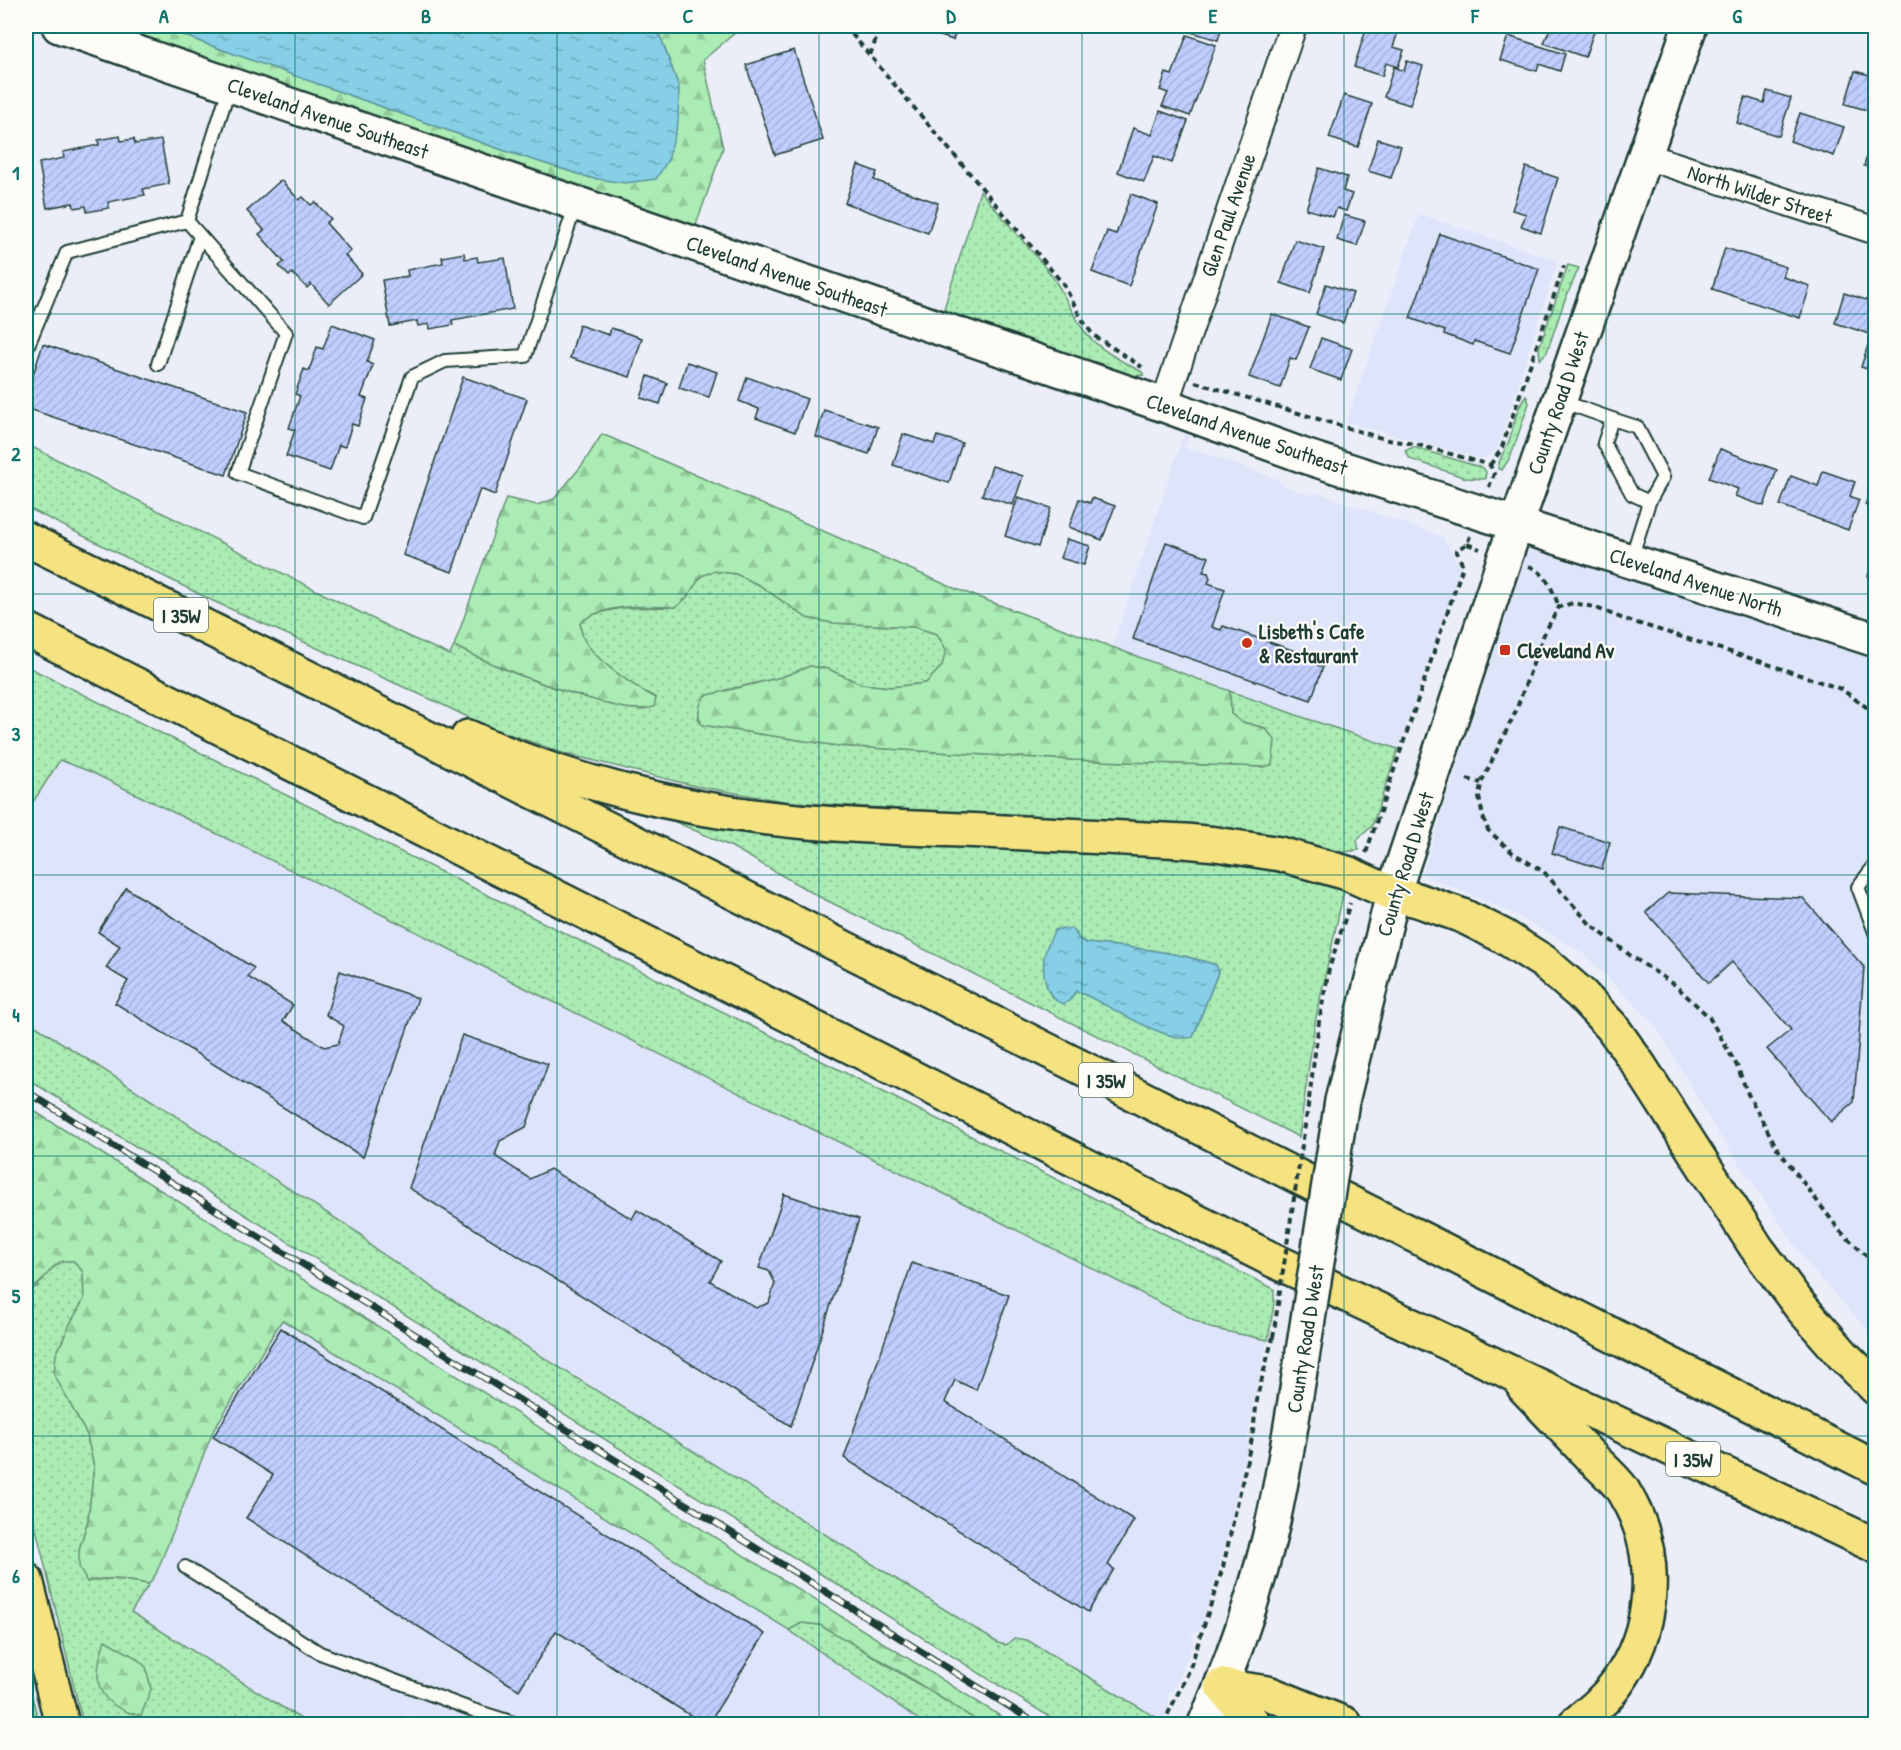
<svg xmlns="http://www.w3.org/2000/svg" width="1901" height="1750" font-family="'Patrick Hand',sans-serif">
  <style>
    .built { fill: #dee4fa }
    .green { fill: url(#green-dots); stroke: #659474; stroke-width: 1.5; fill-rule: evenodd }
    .forest { fill: url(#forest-firs); stroke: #659474; stroke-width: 1.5 }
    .water { fill: url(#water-ripples); stroke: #5d959f; stroke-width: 1.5 }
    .building { fill: url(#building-hatch); stroke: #1f3d34; stroke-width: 1.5 }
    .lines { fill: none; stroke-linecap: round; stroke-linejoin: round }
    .lane-casing { stroke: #1f3d34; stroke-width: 16 }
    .street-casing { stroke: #1f3d34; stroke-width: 30 }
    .secondary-casing { stroke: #1f3d34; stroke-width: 38 }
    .highway-casing { stroke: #1f3d34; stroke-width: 38 }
    .path { stroke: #1f3d34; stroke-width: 4; stroke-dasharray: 6 4.5; stroke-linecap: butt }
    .lane { stroke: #fdfcf7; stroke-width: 12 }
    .street { stroke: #fdfcf7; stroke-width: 26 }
    .secondary { stroke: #fdfcf7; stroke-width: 33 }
    .highway { stroke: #f5e382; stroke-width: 33 }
    .rail-casing { stroke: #1f3d34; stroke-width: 7 }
    .rail { stroke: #fdfcf7; stroke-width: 4.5; stroke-dasharray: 14; stroke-linecap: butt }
    .secondary-bridge-casing { stroke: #1f3d34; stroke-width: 38; stroke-linecap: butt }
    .path-bridge { stroke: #1f3d34; stroke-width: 4; stroke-dasharray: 6 4.5; stroke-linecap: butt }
    .secondary-bridge { stroke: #fdfcf7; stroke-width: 33 }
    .grid { fill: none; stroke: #0f766e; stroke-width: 1.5; stroke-opacity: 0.55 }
    .poi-dot { fill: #c8321e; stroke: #fdfcf7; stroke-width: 2 }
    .labels { text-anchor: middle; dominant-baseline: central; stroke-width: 4.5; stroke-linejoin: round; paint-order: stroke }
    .shield { fill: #fdfcf7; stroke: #62766e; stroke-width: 1.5 }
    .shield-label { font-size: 20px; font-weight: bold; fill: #1f3d34 }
    .street-label { font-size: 21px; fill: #1f3d34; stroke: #fdfcf7 }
    .poi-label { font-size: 21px; font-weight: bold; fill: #1f3d34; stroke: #fdfcf7; text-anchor: start }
    .neatline { fill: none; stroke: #0f766e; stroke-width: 2 }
    .grid-label { font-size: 20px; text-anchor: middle; font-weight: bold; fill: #0f766e }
  </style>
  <defs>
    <pattern id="green-dots" width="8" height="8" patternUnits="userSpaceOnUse" patternTransform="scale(1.5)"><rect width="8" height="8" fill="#abebb4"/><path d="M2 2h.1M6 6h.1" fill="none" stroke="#93ca9b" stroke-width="1.8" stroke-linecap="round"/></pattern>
    <pattern id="forest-firs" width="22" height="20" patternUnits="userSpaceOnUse" patternTransform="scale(1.5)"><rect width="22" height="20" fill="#abebb4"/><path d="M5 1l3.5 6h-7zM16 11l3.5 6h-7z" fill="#93ca9b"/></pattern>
    <pattern id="water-ripples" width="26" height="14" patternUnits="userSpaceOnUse" patternTransform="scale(1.5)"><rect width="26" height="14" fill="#86cfe7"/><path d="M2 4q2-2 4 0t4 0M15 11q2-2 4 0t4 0" fill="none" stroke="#6da9bc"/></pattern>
    <pattern id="building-hatch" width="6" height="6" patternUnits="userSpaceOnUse" patternTransform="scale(1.5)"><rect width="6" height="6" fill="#c0cdfe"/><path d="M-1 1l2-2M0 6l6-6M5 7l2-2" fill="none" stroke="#a5b1da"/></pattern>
  </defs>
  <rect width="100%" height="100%" fill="#ebeef9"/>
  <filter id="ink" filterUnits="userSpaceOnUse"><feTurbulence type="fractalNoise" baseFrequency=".0167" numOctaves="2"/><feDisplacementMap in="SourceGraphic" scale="12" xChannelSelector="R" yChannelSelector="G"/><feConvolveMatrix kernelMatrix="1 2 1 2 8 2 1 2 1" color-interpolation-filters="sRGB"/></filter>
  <g filter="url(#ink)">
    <g class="built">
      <polygon points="1419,214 1558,261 1498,447 1494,453 1482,459 1346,422"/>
      <polygon points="1184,434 1187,435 1188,440 1185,448 1192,451 1197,451 1277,479 1283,485 1310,495 1319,493 1443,537 1461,569 1398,749 1302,717 1112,647"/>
      <polygon points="1529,546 1875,658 1875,1338 1811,1268 1716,1130 1656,1026 1583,953 1518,916 1422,874"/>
      <polygon points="60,760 91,772 399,923 521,986 963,1203 1210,1328 1268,1340 1254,1397 1247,1446 1229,1531 1214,1585 1202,1628 1192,1634 1193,1644 1174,1689 1168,1694 1169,1707 1162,1721 1027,1640 1006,1645 998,1643 449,1298 372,1247 360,1234 26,1020 26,813"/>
      <polygon points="282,1320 789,1630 925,1724 423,1724 425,1719 407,1713 399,1724 309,1724 131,1612 156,1574 214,1429"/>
    </g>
    <g class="green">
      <path d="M 980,191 C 1004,219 1029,247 1052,276 C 1065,294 1072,315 1085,332 C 1099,350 1122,361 1142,372 L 1144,375 L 1132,376 L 943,312 Z"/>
      <polygon points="1568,265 1579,268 1564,302 1547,352 1540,359 1539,348"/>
      <path d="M 1526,395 L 1529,403 L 1511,456 L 1502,470 L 1498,469 C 1498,459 1505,451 1509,441 C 1514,426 1516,408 1526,395 Z"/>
      <path d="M 26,444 L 403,634 L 450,655 L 454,646 C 514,676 576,699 643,710 L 656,698 C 635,687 593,660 583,637 C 581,633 581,627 580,623 L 590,615 L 621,608 L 676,607 L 687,597 L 701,576 L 714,571 L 736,574 L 759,585 L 807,618 L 832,623 L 914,627 L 937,634 L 947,649 L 942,666 L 926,683 L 891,687 L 861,684 L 828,669 L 810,666 L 782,677 L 726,690 L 698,718 L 702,725 L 838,746 L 1073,760 L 1264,767 L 1265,728 L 1242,722 L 1231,714 L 1230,691 L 1302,717 L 1398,749 L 1372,826 L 1357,840 L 1359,850 L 1337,853 L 1229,828 L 1191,825 L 1024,817 L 789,802 L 695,786 L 563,753 L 486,726 L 439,703 L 213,601 L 26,507 Z"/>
      <polygon points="1413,447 1483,468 1486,472 1485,479 1466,478 1410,459 1405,451"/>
      <polygon points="26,666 798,1049 1274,1289 1274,1303 1268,1340 1210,1328 963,1203 521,986 399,923 91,772 60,760 26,813"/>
      <path d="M 633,803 L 1229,858 L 1345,886 L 1315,1022 L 1299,1137 L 816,895 L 732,847 ZM 1076,934 L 1079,939 L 1086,943 C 1130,947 1174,951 1216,965 L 1218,970 L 1217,975 L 1193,1037 L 1076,991 L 1069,1001 L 1052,997 L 1047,988 L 1044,958 Z"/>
      <polygon points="26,1020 360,1234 372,1247 449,1298 998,1643 1006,1645 1014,1638 1027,1640 1162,1721 1159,1724 1061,1724 26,1078"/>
      <path d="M 62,1261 L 74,1261 L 83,1272 L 84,1299 L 70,1324 L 56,1355 L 54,1373 L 87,1435 L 94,1467 L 88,1520 L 79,1550 L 87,1582 C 107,1576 128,1581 149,1584 L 131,1612 L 309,1724 L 83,1724 L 26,1487 L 26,1288 L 30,1289 L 37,1287 L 48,1272 Z"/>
      <polygon points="802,1623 820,1625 837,1634 983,1724 925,1724 789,1630"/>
      <polygon points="26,1671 39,1724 26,1724"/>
    </g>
    <g class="forest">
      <polygon points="110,26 160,26 201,42 508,152 591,178 679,87 661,38 654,26 743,26 703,60 723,148 695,228"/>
      <path d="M 602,434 L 951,587 L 1230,691 L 1231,714 L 1242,722 L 1265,728 L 1275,740 L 1272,765 L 1264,767 L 1073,760 L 838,746 L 702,725 C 696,715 699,705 704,696 L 782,677 L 810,666 L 828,669 L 861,684 L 891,687 L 926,683 L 942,666 L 946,649 L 937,634 L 914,627 L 832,623 L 807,618 L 759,585 L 736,574 L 714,571 L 701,576 L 687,597 L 676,607 C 646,607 604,602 580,623 C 581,627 581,633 583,637 C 592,659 635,687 656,698 L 654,707 C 634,713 611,705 591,699 C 543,685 499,668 454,646 L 506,498 L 537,505 L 554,499 L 583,464 Z"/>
      <path d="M 26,1106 L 1013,1724 L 982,1724 L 886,1663 L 820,1625 L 802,1623 L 789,1630 L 282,1320 L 214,1429 L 156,1574 L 149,1584 C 128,1581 107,1575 87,1582 L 79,1567 L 79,1550 L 88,1520 L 94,1467 L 87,1435 L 54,1374 L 56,1355 L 70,1324 L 84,1299 L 83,1272 L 74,1261 C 71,1261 67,1261 64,1261 C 48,1264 42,1291 26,1288 Z"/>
      <path d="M 105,1640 L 135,1657 L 146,1667 L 151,1689 L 141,1716 C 95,1705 91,1681 105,1640 Z"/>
    </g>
    <g class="water">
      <polygon points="160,26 654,26 661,38 679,87 678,123 668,160 656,179 625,183 591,178 508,152 201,42"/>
      <path d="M 1064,928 L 1073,929 L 1079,939 L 1086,943 C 1130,947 1174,951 1216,965 L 1218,970 L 1217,975 L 1193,1037 C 1166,1045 1104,1001 1076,991 L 1069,1001 L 1064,1004 C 1046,1000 1042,974 1044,958 C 1045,948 1050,939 1055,930 Z"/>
    </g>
    <g class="building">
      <polygon points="909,26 958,26 953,40"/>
      <polygon points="1193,26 1222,26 1218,40 1191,32"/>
      <polygon points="1367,26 1378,26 1398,32 1393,47 1404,50 1398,67 1386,63 1382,76 1354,67"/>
      <polygon points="1551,26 1596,26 1585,57 1544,43"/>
      <polygon points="1187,35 1216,45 1190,116 1162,106 1168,93 1160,90 1166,73 1172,75"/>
      <polygon points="1508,36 1565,54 1560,71 1539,64 1537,71 1500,60"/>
      <polygon points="794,50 823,140 775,155 746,65"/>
      <polygon points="1407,61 1423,66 1410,105 1384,97 1394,67 1404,71"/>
      <polygon points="1855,71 1876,77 1876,107 1874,112 1845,104"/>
      <polygon points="1767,91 1791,98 1779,136 1737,123 1745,97 1764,103"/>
      <polygon points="1344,95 1372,104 1358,147 1329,138"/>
      <polygon points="1160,111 1188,121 1172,163 1154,156 1144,182 1118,172 1133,128 1152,135"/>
      <polygon points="1800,113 1844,127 1834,156 1790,141"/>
      <polygon points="120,136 121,141 134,139 135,144 161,140 169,184 143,189 145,195 108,202 109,208 87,212 86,206 74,208 73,203 47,208 39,163 64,158 63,152 99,145 98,140"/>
      <polygon points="1873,136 1876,137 1876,169 1864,166"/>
      <polygon points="1378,139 1401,146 1391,178 1368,171"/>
      <polygon points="858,165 877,172 874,180 938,203 928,233 845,203"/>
      <polygon points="1526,167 1558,178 1541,233 1521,226 1526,214 1512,210"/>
      <polygon points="1319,168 1347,177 1343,191 1352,194 1346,211 1337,208 1333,217 1306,209"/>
      <polygon points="281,180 299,200 303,197 311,205 315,202 331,219 326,223 351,251 345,255 362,274 329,304 311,284 307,288 292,273 289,276 279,266 284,262 259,234 264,230 247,211"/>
      <polygon points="1131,194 1158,204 1129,286 1092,272 1107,231 1116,234"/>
      <polygon points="1344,215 1365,221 1357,246 1337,240"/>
      <polygon points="1440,234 1539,269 1510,353 1474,341 1473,345 1444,334 1445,331 1410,318"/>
      <polygon points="1295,240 1324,249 1310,293 1281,283"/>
      <polygon points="1725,248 1786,267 1783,277 1810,286 1800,318 1712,289"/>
      <polygon points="464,253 465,259 477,257 478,262 505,258 513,309 452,320 453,325 430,329 429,324 418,326 417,321 390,326 382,280 408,276 407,270 443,263 442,257"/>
      <polygon points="1326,284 1353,293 1343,323 1316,314"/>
      <polygon points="1844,293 1876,303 1876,336 1835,323"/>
      <polygon points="1272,314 1309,327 1296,360 1290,358 1280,388 1249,377"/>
      <polygon points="332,324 375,340 367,362 373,365 361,397 367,399 358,426 352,424 345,447 339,445 330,471 286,456 295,430 289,428 300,396 295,394 304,369 309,371 317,347 323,349"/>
      <polygon points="579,325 609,335 611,328 642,338 630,377 570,358"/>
      <polygon points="1321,338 1352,349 1341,380 1310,369"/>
      <polygon points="1870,339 1876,341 1876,372 1861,367"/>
      <polygon points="43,344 247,412 226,475 26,408 26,396"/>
      <polygon points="687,362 717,372 709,397 679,388"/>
      <polygon points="648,376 667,383 660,404 641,398"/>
      <polygon points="463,377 527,399 495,495 480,489 452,572 403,555"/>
      <polygon points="747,377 807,399 795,432 756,418 759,409 739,401"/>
      <polygon points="824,410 878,427 869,454 816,437"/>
      <polygon points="903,434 934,444 937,436 962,443 949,483 893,465"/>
      <polygon points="1720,449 1777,470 1764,506 1735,496 1738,489 1709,478"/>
      <polygon points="992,466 1023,476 1013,505 982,495"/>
      <polygon points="1823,471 1855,482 1850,496 1859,500 1848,530 1780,505 1791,476 1818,486"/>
      <polygon points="1876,476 1876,509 1865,505"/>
      <polygon points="1018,497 1051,508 1038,547 1005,536"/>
      <polygon points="1092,498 1115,506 1102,540 1069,527 1079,499 1090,503"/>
      <polygon points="1067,539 1090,546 1084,565 1060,558"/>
      <polygon points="1166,542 1209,557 1203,572 1208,573 1210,578 1208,583 1225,589 1212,627 1221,630 1223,626 1318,659 1317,665 1323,667 1311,700 1133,639"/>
      <polygon points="1876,554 1876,579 1868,576"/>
      <polygon points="1560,827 1610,842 1602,869 1552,853"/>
      <polygon points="126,888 254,968 248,977 293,1005 283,1021 324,1047 338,1044 344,1026 326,1015 340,971 418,998 363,1157 115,1003 128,981 106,968 120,946 98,932"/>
      <polygon points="1668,893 1803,898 1864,967 1854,1102 1831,1122 1767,1049 1791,1030 1732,962 1709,983 1646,912"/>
      <polygon points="462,1035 548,1064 526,1127 500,1141 495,1156 530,1179 550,1169 632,1219 637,1210 721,1261 710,1281 756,1308 769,1303 775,1283 769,1271 759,1268 784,1194 859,1219 791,1426 409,1188"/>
      <polygon points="912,1263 1009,1295 976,1390 955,1380 945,1402 1134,1520 1108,1565 1114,1569 1088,1612 844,1458"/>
      <polygon points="281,1328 765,1634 708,1724 704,1724 556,1631 519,1690 246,1518 273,1475 213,1437"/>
    </g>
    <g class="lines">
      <g class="lane-casing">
        <g id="lane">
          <polyline points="187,221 286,333 238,473 363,518 412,377 445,361 525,356 576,204"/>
          <polyline points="26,350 67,252 187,221 230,85"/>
          <polyline points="158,364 200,236"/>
          <polyline points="1561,401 1612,419 1604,443 1632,494 1649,502 1631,559"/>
          <polyline points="1612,419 1637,427 1663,477 1649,502"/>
          <polyline points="1876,864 1858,887 1876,935"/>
          <polyline points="185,1567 320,1653 473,1710 517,1724"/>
        </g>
      </g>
      <g class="street-casing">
        <g id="street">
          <polyline points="1645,156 1876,231"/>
          <polyline points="1164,405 1293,26"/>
        </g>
      </g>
      <g class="secondary-casing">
        <g id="secondary">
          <polyline points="59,26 1164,405 1307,457 1876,640"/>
          <polyline points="1342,1101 1393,894 1505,557 1690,26"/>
          <path d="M 1205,1724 C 1231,1665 1253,1602 1269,1539 C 1282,1485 1290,1431 1299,1377"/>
        </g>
      </g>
      <g class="highway-casing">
        <g id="highway">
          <polyline points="26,539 265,656 1876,1468"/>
          <polyline points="26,629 1269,1258 1876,1546"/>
          <path d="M 468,737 C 564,781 682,810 787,820 C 846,826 905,828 963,830 C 1037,834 1111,837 1185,841 L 1216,844 L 1280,854 L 1347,873 L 1393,894 L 1417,900 L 1463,916 L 1503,936 L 1544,962 L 1581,994 L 1612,1027 L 1639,1065 L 1756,1247 L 1800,1306 L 1843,1355 L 1876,1388"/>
          <path d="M 1524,1387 C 1546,1410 1568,1433 1590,1456 C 1601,1467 1613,1477 1622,1489 C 1625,1494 1628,1500 1631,1505 C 1660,1561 1654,1632 1617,1683 C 1605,1700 1590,1712 1575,1724"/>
          <polyline points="26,1580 62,1724"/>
          <polyline points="1222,1686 1268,1693 1345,1724"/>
          <polyline points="1222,1686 1254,1724"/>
        </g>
      </g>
      <g class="path">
        <polyline points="845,26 1064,285 1081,318 1093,335 1142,367"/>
        <polyline points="870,55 881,26"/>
        <polyline points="1195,382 1388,440 1415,444 1490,465 1494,474 1489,487"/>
        <polyline points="1490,465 1501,450 1564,266"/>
        <polyline points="1467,544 1480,549"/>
        <path d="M 1529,566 C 1547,573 1553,591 1559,607"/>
        <polyline points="1876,714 1841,689 1759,661 1621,618 1594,607 1573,603 1559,607 1544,634 1515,713 1481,783 1479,797 1483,817 1488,830 1513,853 1544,872 1590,924 1631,956 1675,985 1709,1017 1737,1066 1748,1094 1777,1148 1840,1231 1876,1265"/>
        <polyline points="1467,779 1481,783"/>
        <polyline points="1366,853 1463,566 1456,550 1467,544 1470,536"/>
        <polyline points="1309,1099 1319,1022 1329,969 1350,903"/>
        <polyline points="1163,1724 1189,1671 1223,1567 1252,1438 1258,1393 1273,1337"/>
      </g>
      <use href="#lane" class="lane"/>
      <use href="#street" class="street"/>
      <use href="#secondary" class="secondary"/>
      <use href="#highway" class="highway"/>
      <g class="rail-casing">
        <polyline id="rail" points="26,1091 1037,1724"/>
      </g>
      <use href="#rail" class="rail"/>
      <g class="secondary-bridge-casing">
        <polyline id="secondary-bridge" points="1299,1377 1342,1101"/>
      </g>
      <polyline class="path-bridge" points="1273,1337 1309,1099"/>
      <use href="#secondary-bridge" class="secondary-bridge"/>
    </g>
  </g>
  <path class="grid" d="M 295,26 L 295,1724M 557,26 L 557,1724M 819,26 L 819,1724M 1082,26 L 1082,1724M 1344,26 L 1344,1724M 1606,26 L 1606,1724M 26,314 L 1876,314M 26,594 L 1876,594M 26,875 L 1876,875M 26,1156 L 1876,1156M 26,1436 L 1876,1436"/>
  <g class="poi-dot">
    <circle cx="1247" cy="643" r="6"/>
    <rect x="1499" y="644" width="12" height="12" rx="3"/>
  </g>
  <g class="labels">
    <g class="shield">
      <rect x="154" y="598" width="54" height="34" rx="4.5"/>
      <rect x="1079" y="1063" width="54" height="34" rx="4.5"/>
      <rect x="1666" y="1442" width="54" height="34" rx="4.5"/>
    </g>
    <g class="shield-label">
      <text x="181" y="615">I 35W</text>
      <text x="1106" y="1080">I 35W</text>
      <text x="1693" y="1459">I 35W</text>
    </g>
    <g class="street-label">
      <text transform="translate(328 118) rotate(19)">Cleveland Avenue Southeast</text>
      <text transform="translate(1760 194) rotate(18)">North Wilder Street</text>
      <text transform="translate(1228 215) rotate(-71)">Glen Paul Avenue</text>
      <text transform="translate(787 276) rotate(19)">Cleveland Avenue Southeast</text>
      <text transform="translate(1558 403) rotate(-71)">County Road D West</text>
      <text transform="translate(1247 434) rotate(19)">Cleveland Avenue Southeast</text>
      <text transform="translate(1696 582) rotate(18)">Cleveland Avenue North</text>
      <text transform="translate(1405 864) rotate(-73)">County Road D West</text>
      <text transform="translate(1305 1339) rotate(-81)">County Road D West</text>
    </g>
    <g class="poi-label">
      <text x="1259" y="631">Lisbeth's Cafe<tspan x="1259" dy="24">&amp; Restaurant</tspan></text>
      <text x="1517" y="650">Cleveland Av</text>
    </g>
  </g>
  <rect width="1901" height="1750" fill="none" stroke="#fdfcf7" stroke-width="66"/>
  <rect x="33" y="33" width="1835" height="1684" class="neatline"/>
  <g class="grid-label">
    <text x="164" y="23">A</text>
    <text x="426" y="23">B</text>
    <text x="688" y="23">C</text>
    <text x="951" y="23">D</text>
    <text x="1213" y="23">E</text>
    <text x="1475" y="23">F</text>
    <text x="1737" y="23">G</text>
    <text x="16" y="180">1</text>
    <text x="16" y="461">2</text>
    <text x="16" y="741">3</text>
    <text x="16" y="1022">4</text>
    <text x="16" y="1303">5</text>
    <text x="16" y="1583">6</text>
  </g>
</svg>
